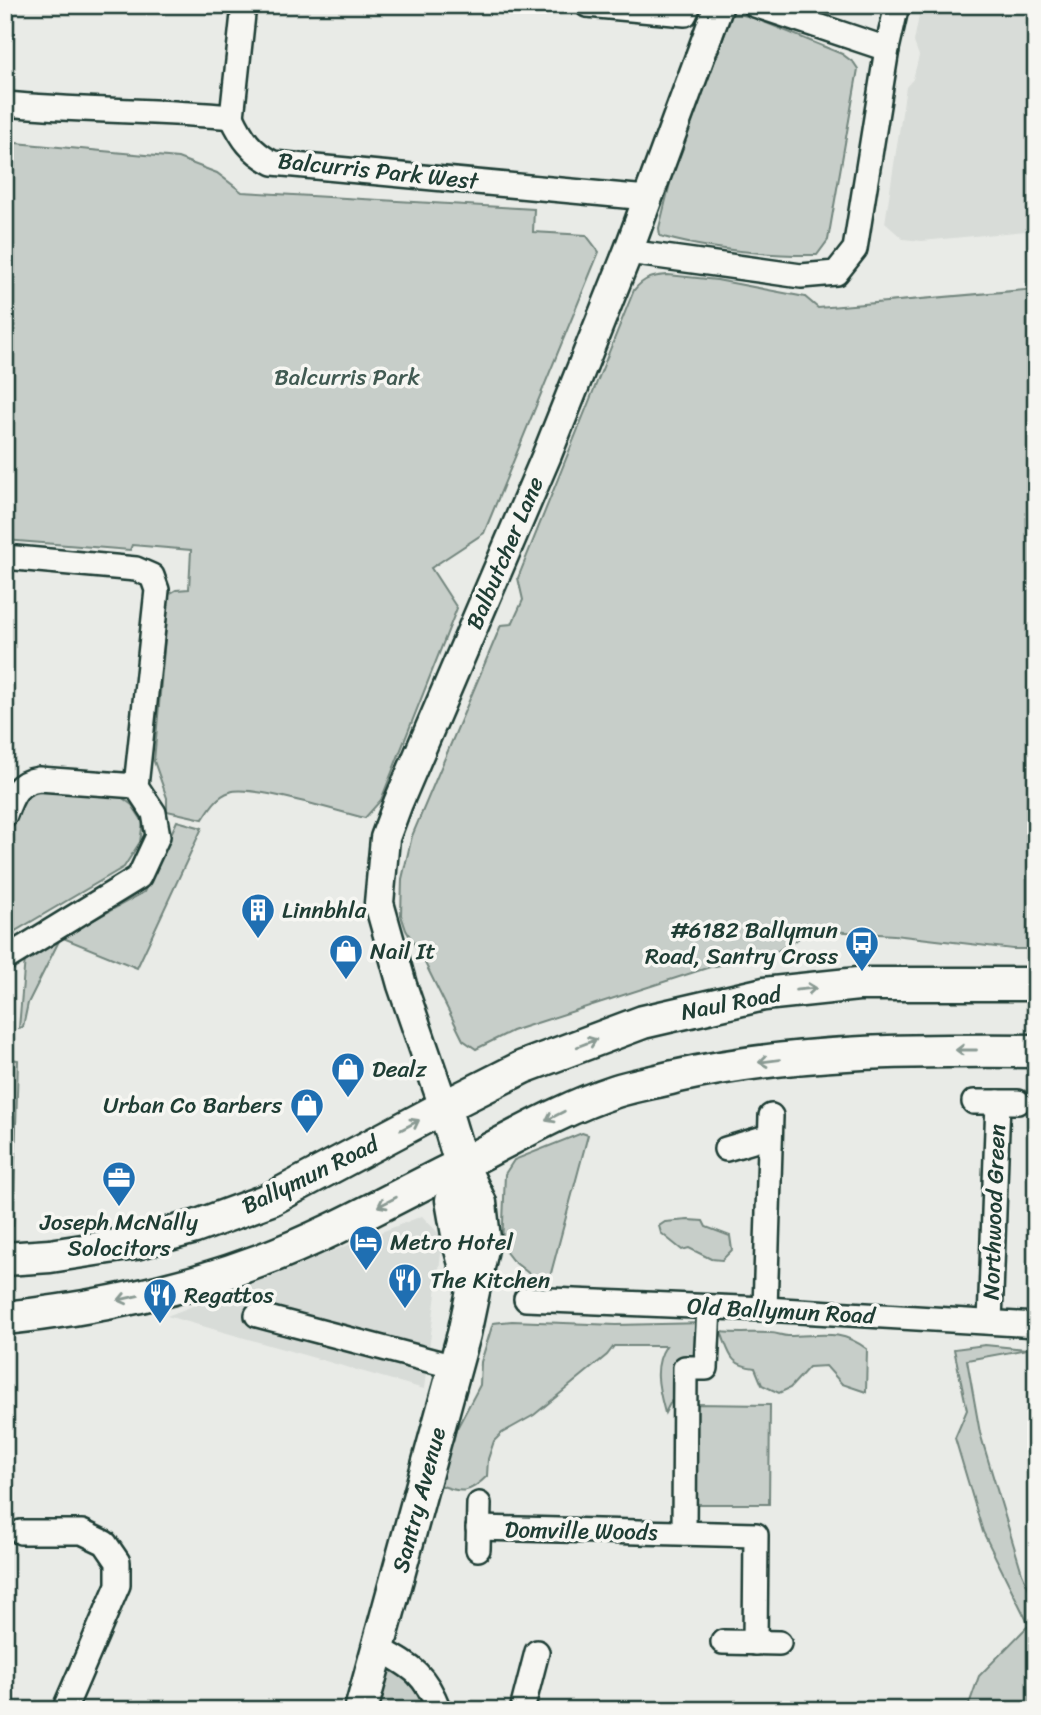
<svg xmlns="http://www.w3.org/2000/svg" width="1041" height="1715" font-family="Sriracha,sans-serif">
  <style>
    .built { fill: #d8dcd8 }
    .green { fill: #c7cec9; stroke: #73867e; stroke-width: 2 }
    .lines { fill: none; stroke-linecap: round; stroke-linejoin: round }
    .minor-casing { stroke: #1f3d34; stroke-width: 28 }
    .tertiary-casing { stroke: #1f3d34; stroke-width: 33 }
    .secondary-casing { stroke: #1f3d34; stroke-width: 37 }
    .minor { stroke: #f6f6f2; stroke-width: 23 }
    .tertiary { stroke: #f6f6f2; stroke-width: 28 }
    .secondary { stroke: #f6f6f2; stroke-width: 32 }
    .oneway { stroke: #8a9a93 }
    .labels { text-anchor: middle; dominant-baseline: central; stroke-width: 7; stroke-linejoin: round; paint-order: stroke }
    .street-label { font-size: 23px; fill: #1f3d34; stroke: #f6f6f2 }
    .park-label { font-size: 23px; fill: #415a52; stroke: #f6f6f2 }
    .poi-label { font-size: 23px; fill: #1f3d34; stroke: #f6f6f2; text-anchor: start }
  </style>
  <rect width="100%" height="100%" fill="#e9ebe7"/>
  <filter id="ink" filterUnits="userSpaceOnUse"><feTurbulence type="fractalNoise" baseFrequency=".0143" numOctaves="2"/><feDisplacementMap in="SourceGraphic" scale="14" xChannelSelector="R" yChannelSelector="G"/><feConvolveMatrix kernelMatrix="1 2 1 2 8 2 1 2 1" color-interpolation-filters="sRGB"/></filter>
  <g filter="url(#ink)">
    <g class="built">
      <polygon points="921,5 1036,5 1036,230 922,241 903,239 885,223 906,87 913,79 919,56 914,42"/>
      <polygon points="422,1216 443,1238 424,1389 167,1316"/>
    </g>
    <g class="green">
      <path d="M 732,15 L 743,15 L 754,18 L 842,54 L 854,63 L 858,69 L 828,240 L 817,255 C 771,256 704,249 660,236 L 659,228 L 672,175 Z"/>
      <path d="M 5,142 L 178,158 L 217,173 L 242,192 L 534,209 L 533,232 L 586,235 L 599,252 L 484,533 L 431,568 L 457,608 L 381,800 L 365,818 C 340,812 250,784 230,792 C 217,796 210,808 203,819 L 167,811 L 167,798 L 154,761 L 169,594 L 176,590 L 189,589 L 191,550 L 132,545 L 130,550 L 5,540 Z"/>
      <path d="M 668,275 L 717,280 L 805,297 L 818,308 L 1036,289 L 1036,949 L 1013,949 L 894,935 L 813,930 L 769,956 L 710,967 L 512,1031 L 476,1049 L 463,1040 L 424,961 L 406,930 L 401,915 L 402,879 L 412,836 L 501,625 L 512,624 L 523,600 L 518,578 L 634,290 C 644,278 652,276 668,275 Z"/>
      <polygon points="33,789 120,796 132,805 143,822 140,842 124,867 5,937 5,812"/>
      <polygon points="177,821 202,828 137,968 61,937 28,1003 23,1027 19,1028 25,958 144,892"/>
      <polygon points="5,1058 18,1060 13,1226 5,1226"/>
      <polygon points="582,1133 588,1135 547,1288 512,1260 502,1247 505,1174 514,1160"/>
      <polygon points="688,1220 703,1221 706,1227 730,1236 732,1250 722,1260 711,1259 689,1248 682,1250 661,1233 659,1226 665,1222"/>
      <path d="M 512,1321 L 616,1325 L 705,1323 L 701,1355 L 678,1388 L 665,1413 C 659,1390 652,1367 666,1346 L 614,1346 L 607,1355 L 534,1415 L 502,1433 L 494,1441 L 488,1459 L 487,1476 C 470,1493 462,1494 440,1485 L 438,1459 L 453,1442 L 456,1430 L 480,1385 L 481,1362 L 493,1323 Z"/>
      <path d="M 721,1332 C 739,1334 754,1332 771,1333 C 777,1333 782,1336 788,1336 C 820,1336 839,1328 867,1349 L 866,1392 L 842,1384 L 826,1366 L 809,1367 L 790,1388 L 779,1393 L 762,1385 L 755,1368 C 729,1365 730,1354 721,1332 Z"/>
      <polygon points="985,1345 1027,1349 967,1360 980,1433 1022,1573 1036,1605 1036,1710 967,1710 979,1676 1029,1625 983,1532 955,1438 967,1410 954,1349"/>
      <polygon points="695,1404 770,1405 769,1504 694,1504"/>
      <polygon points="388,1667 396,1667 410,1681 426,1710 377,1710"/>
    </g>
    <g class="lines">
      <g class="minor-casing">
        <g id="minor">
          <polyline points="587,5 685,14 689,5"/>
          <polyline points="755,5 887,49"/>
          <path d="M 5,104 C 81,111 156,110 232,117"/>
          <path d="M 232,117 C 242,138 251,152 273,163 L 647,198"/>
          <polyline points="232,117 244,5"/>
          <polyline points="628,252 801,276 836,273 855,249 887,49 897,5"/>
          <polyline points="5,557 136,569 152,576 157,590 136,786 154,813 158,836 139,877 5,959"/>
          <path d="M 5,815 C 12,795 17,782 39,779 L 136,786"/>
          <polyline points="974,1102 1018,1102"/>
          <polyline points="726,1149 770,1136"/>
          <polyline points="526,1299 765,1309 1036,1325"/>
          <polyline points="765,1309 771,1116"/>
          <polyline points="257,1315 455,1367"/>
          <polyline points="990,1322 998,1102"/>
          <polyline points="478,1528 756,1535 755,1643"/>
          <polyline points="21,1532 82,1532 105,1543 118,1562 118,1585 64,1710"/>
          <polyline points="684,1533 685,1368 706,1368 709,1307"/>
          <polyline points="478,1549 479,1504"/>
          <polyline points="723,1642 779,1643"/>
          <path d="M 378,1648 C 412,1667 425,1673 439,1710"/>
          <polyline points="522,1710 537,1652"/>
        </g>
      </g>
      <g class="tertiary-casing">
        <polyline id="tertiary" points="444,1107 402,985 379,903 385,838 398,803 546,457 628,252 719,5"/>
      </g>
      <g class="secondary-casing">
        <g id="secondary">
          <polyline points="461,1163 452,1200 460,1246 471,1285"/>
          <polyline points="5,1259 50,1256 135,1243 195,1227 271,1199 444,1107 523,1067 643,1022 764,994 858,984 1036,984"/>
          <path d="M 5,1318 C 89,1309 179,1291 259,1261 C 321,1238 381,1205 440,1175 C 499,1147 554,1111 616,1091 C 635,1085 655,1082 674,1077 C 794,1050 914,1050 1036,1051"/>
          <polyline points="361,1710 464,1334 484,1239 480,1203 461,1163 444,1107"/>
        </g>
      </g>
      <use href="#minor" class="minor"/>
      <use href="#tertiary" class="tertiary"/>
      <use href="#secondary" class="secondary"/>
    </g>
    <defs><path id="oneway-shaft" d="M-6 0H5M1.5-3L5.5 0L1.5 3" fill="none" stroke-width="1.6" stroke-linecap="round" stroke-linejoin="round" transform="scale(1.75)"/></defs>
    <g class="oneway">
      <use href="#oneway-shaft" transform="translate(806 989) rotate(-6)"/>
      <use href="#oneway-shaft" transform="translate(587 1043) rotate(-21)"/>
      <use href="#oneway-shaft" transform="translate(966 1050) rotate(-180)"/>
      <use href="#oneway-shaft" transform="translate(769 1061) rotate(173)"/>
      <use href="#oneway-shaft" transform="translate(555 1116) rotate(153)"/>
      <use href="#oneway-shaft" transform="translate(410 1125) rotate(-28)"/>
      <use href="#oneway-shaft" transform="translate(387 1202) rotate(153)"/>
      <use href="#oneway-shaft" transform="translate(128 1298) rotate(167)"/>
    </g>
  </g>
  <defs>
    <g id="building-pin" transform="scale(1.75)"><path d="M0 17L-7.5 6A9.5 9.5 0 1 1 7.5 6Z" fill="#1f6fb2" stroke="#f6f6f2"/><path d="M-4-6H4V6H1V3H-1V6H-4ZM-2.5-4.3h1.7v1.8h-1.7ZM.8-4.3h1.7v1.8H.8ZM-2.5-1h1.7V.8h-1.7ZM.8-1h1.7V.8H.8Z" fill="#fff"/></g>
    <g id="bus-pin" transform="scale(1.75)"><path d="M0 17L-7.5 6A9.5 9.5 0 1 1 7.5 6Z" fill="#1f6fb2" stroke="#f6f6f2"/><path d="M-5-6H5V4H4V6H2V4H-2V6H-4V4H-5ZM-3.5-4V0h7V-4ZM-3.5 1.2v1.5H-2V1.2ZM2 1.2v1.5H3.5V1.2Z" fill="#fff"/></g>
    <g id="shop-pin" transform="scale(1.75)"><path d="M0 17L-7.5 6A9.5 9.5 0 1 1 7.5 6Z" fill="#1f6fb2" stroke="#f6f6f2"/><path d="M-5-2.5h2.3a2.7 3.5 0 0 1 5.4 0H5L5.5 6h-11ZM-1.5-2.5h3a1.5 2.3 0 0 0-3 0Z" fill="#fff"/></g>
    <g id="office-pin" transform="scale(1.75)"><path d="M0 17L-7.5 6A9.5 9.5 0 1 1 7.5 6Z" fill="#1f6fb2" stroke="#f6f6f2"/><path d="M-6-3h4V-5.5h4V-3h4V5H-6ZM-1-4.5V-3h2v-1.5ZM-6 0V1H6V0Z" fill="#fff"/></g>
    <g id="hotel-pin" transform="scale(1.75)"><path d="M0 17L-7.5 6A9.5 9.5 0 1 1 7.5 6Z" fill="#1f6fb2" stroke="#f6f6f2"/><path d="M-6-4.5h1.5V1H6V5H4.5V3h-9V5H-6ZM-4 0a1.8 1.8 0 1 1 3.6 0ZM.5 0V-2.5h3Q6-2.5 6 0Z" fill="#fff"/></g>
    <g id="restaurant-pin" transform="scale(1.75)"><path d="M0 17L-7.5 6A9.5 9.5 0 1 1 7.5 6Z" fill="#1f6fb2" stroke="#f6f6f2"/><path d="M-5-6h1v4h1v-4h1v4h1v-4h1v5L-1.5 .5V6h-2V.5L-5-1ZM5-6V6H3V1.5H1.5Q1.5-4 5-6Z" fill="#fff"/></g>
  </defs>
  <g fill-rule="evenodd">
    <use href="#building-pin" x="258" y="910"/>
    <use href="#bus-pin" x="862" y="943"/>
    <use href="#shop-pin" x="346" y="951"/>
    <use href="#shop-pin" x="348" y="1069"/>
    <use href="#shop-pin" x="307" y="1105"/>
    <use href="#office-pin" x="119" y="1178"/>
    <use href="#hotel-pin" x="366" y="1242"/>
    <use href="#restaurant-pin" x="405" y="1280"/>
    <use href="#restaurant-pin" x="160" y="1295"/>
  </g>
  <g class="labels">
    <g class="street-label">
      <text transform="translate(378 171) rotate(6)">Balcurris Park West</text>
      <text transform="translate(505 553) rotate(-67)">Balbutcher Lane</text>
      <text transform="translate(731 1003) rotate(-11)">Naul Road</text>
      <text transform="translate(310 1175) rotate(-26)">Ballymun Road</text>
      <text transform="translate(994 1212) rotate(-88)">Northwood Green</text>
      <text transform="translate(781 1311) rotate(3)">Old Ballymun Road</text>
      <text transform="translate(419 1500) rotate(-75)">Santry Avenue</text>
      <text transform="translate(581 1531) rotate(1)">Domville Woods</text>
    </g>
    <g class="park-label">
      <text x="347" y="377">Balcurris Park</text>
    </g>
    <g class="poi-label">
      <text x="282" y="910">Linnbhla</text>
      <text x="838" y="930" text-anchor="end">#6182 Ballymun<tspan x="838" dy="26">Road, Santry Cross</tspan></text>
      <text x="370" y="951">Nail It</text>
      <text x="372" y="1069">Dealz</text>
      <text x="282" y="1105" text-anchor="end">Urban Co Barbers</text>
      <text x="119" y="1222" text-anchor="middle">Joseph McNally<tspan x="119" dy="26">Solocitors</tspan></text>
      <text x="390" y="1242">Metro Hotel</text>
      <text x="430" y="1280">The Kitchen</text>
      <text x="184" y="1295">Regattos</text>
    </g>
  </g>
  <rect width="1041" height="1715" fill="none" stroke="#f6f6f2" stroke-width="28"/>
  <rect x="14" y="14" width="1013" height="1687" fill="none" stroke="#1f3d34" stroke-width="2.5" filter="url(#ink)"/>
</svg>
